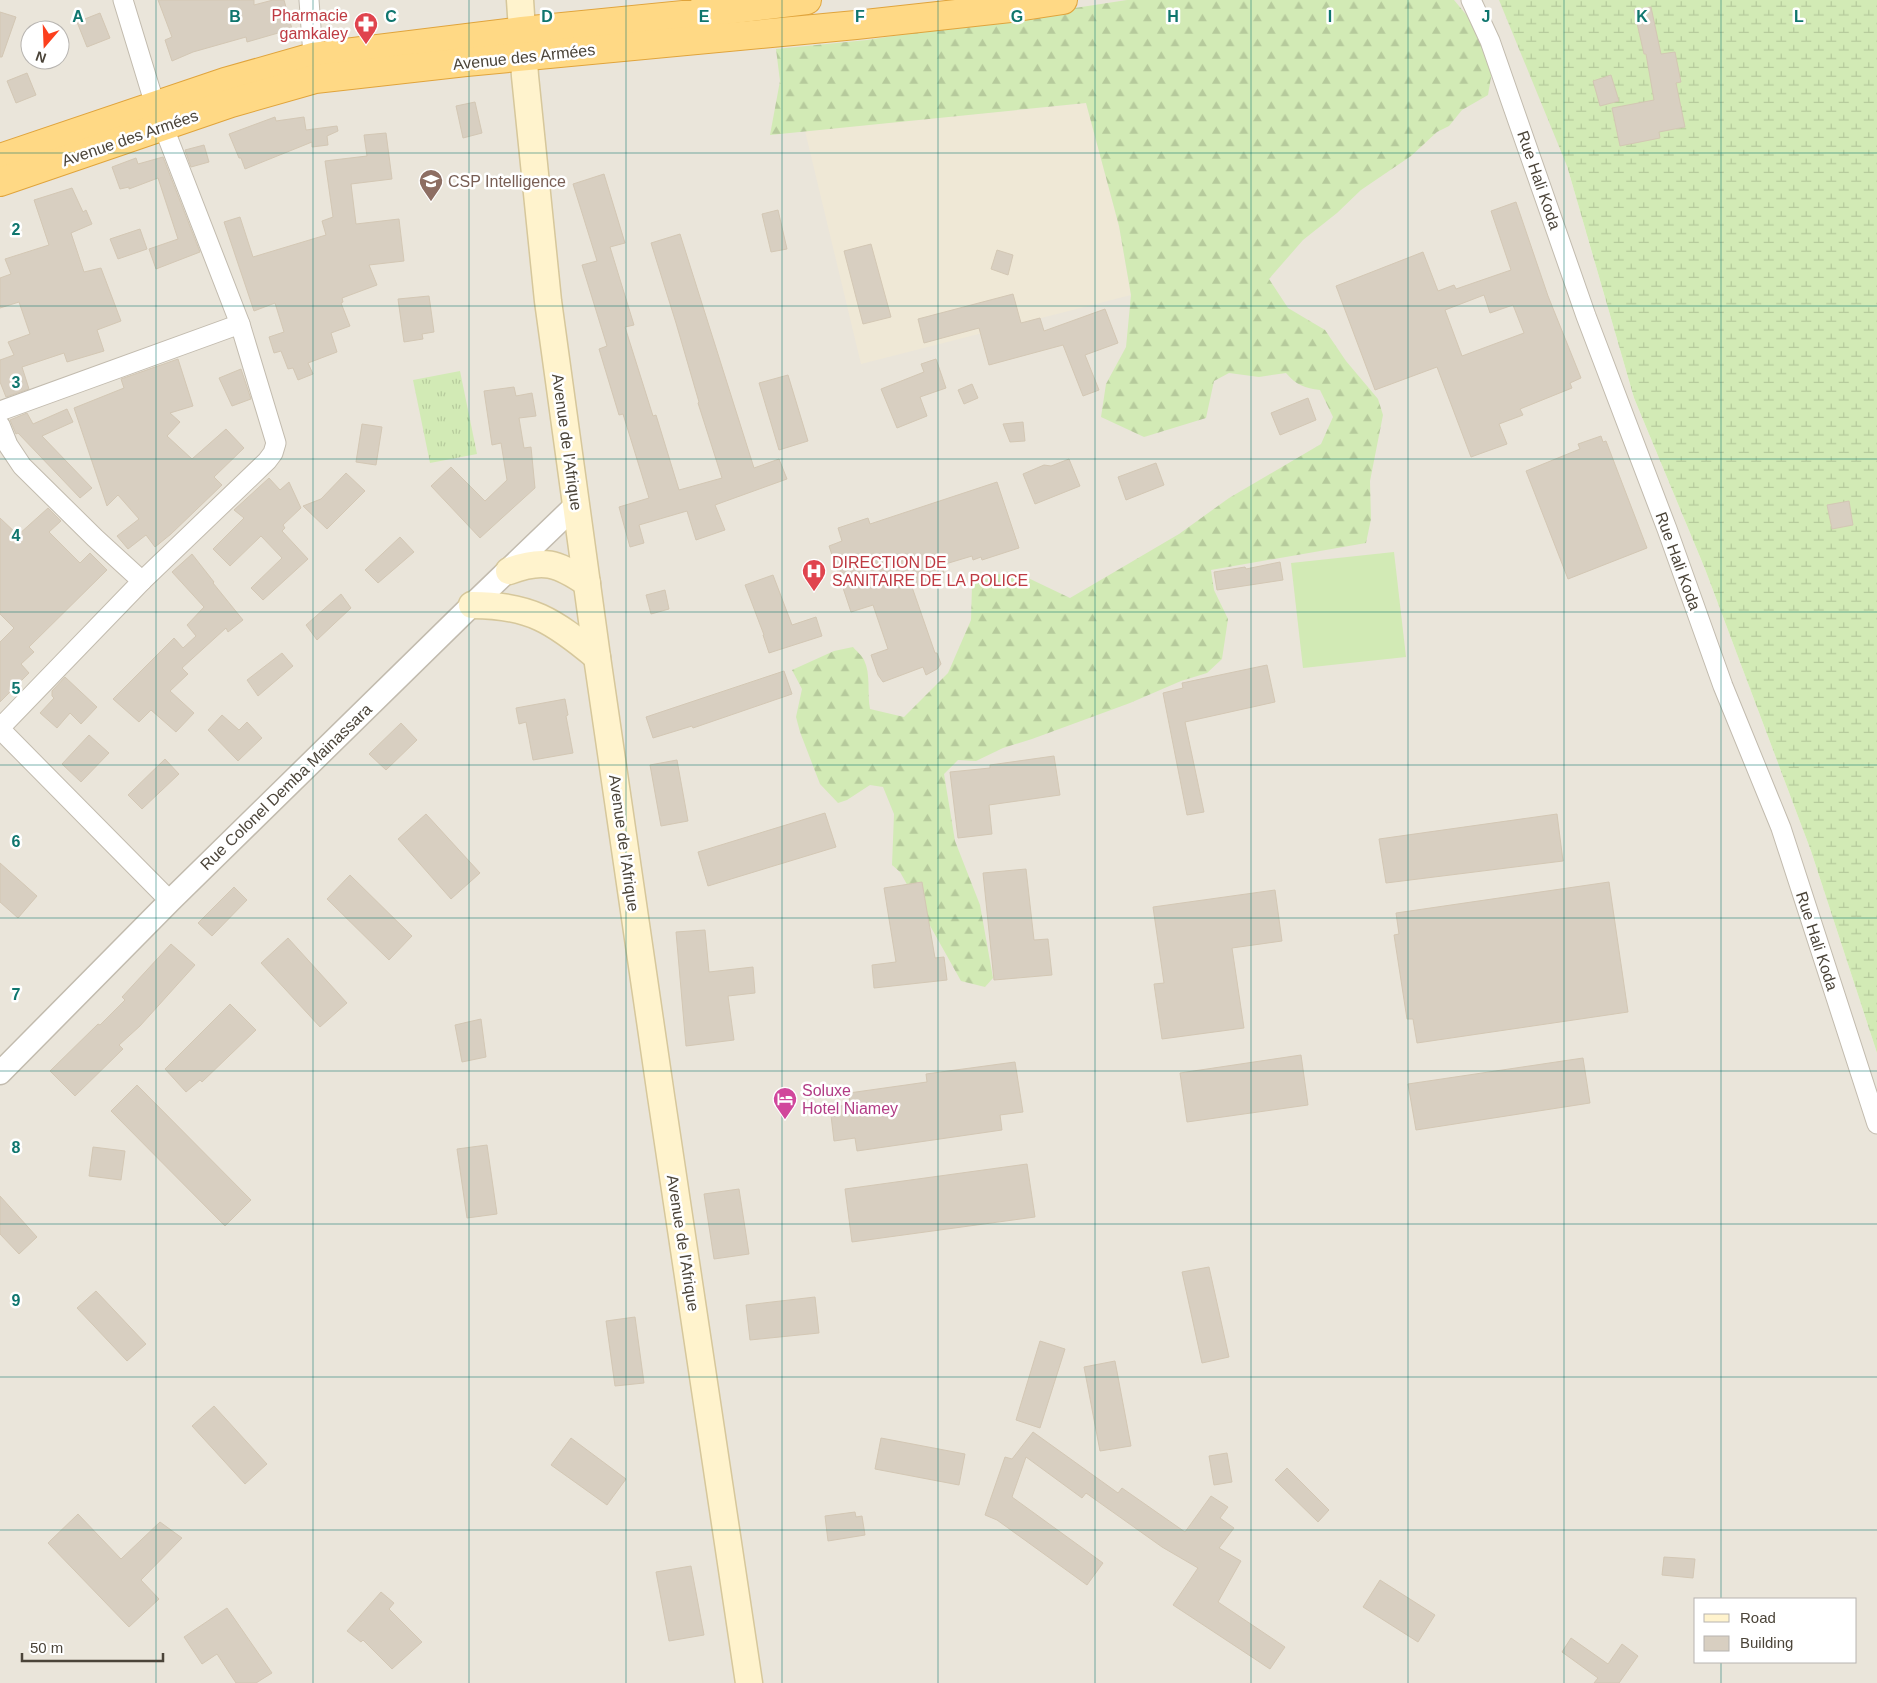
<svg xmlns="http://www.w3.org/2000/svg" width="1877" height="1683" font-family="Arial,sans-serif">
  <style>
    .residential { fill: #eae5da; fill-rule: evenodd }
    .education { fill: #efe8d6 }
    .grass { fill: url(#grass-tufts) }
    .forest { fill: url(#forest-firs) }
    .wetland { fill: url(#wetland-marsh) }
    .pitch { fill: #d2eab5 }
    .building { fill: #d8cfc1; stroke: #d3c7b4; fill-rule: evenodd }
    .lines { fill: none; stroke-linecap: round; stroke-linejoin: round }
    .minor-casing { stroke: #c2bbae; stroke-width: 21 }
    .tertiary-casing { stroke: #c2bbae; stroke-width: 25 }
    .secondary-casing { stroke: #d6c79b; stroke-width: 29 }
    .trunk-casing { stroke: #e0a43c; stroke-width: 30 }
    .minor { stroke: #fff; stroke-width: 19 }
    .tertiary { stroke: #fff; stroke-width: 22 }
    .secondary { stroke: #fff3cd; stroke-width: 26 }
    .trunk { stroke: #ffd985; stroke-width: 28 }
    .grid { fill: none; stroke: #0f766e; stroke-width: 1; stroke-opacity: 0.55 }
    .labels { text-anchor: middle; dominant-baseline: central; stroke-width: 5; stroke-linejoin: round; paint-order: stroke }
    .health-label { font-size: 16px; fill: #be3a42; stroke: #fff; text-anchor: end }
    .street-label { font-size: 16px; fill: #4b4439; stroke: #fff }
    .education-label { font-size: 16px; fill: #785e54; stroke: #fff; text-anchor: start }
    .hotel-label { font-size: 16px; fill: #b23c85; stroke: #fff; text-anchor: start }
    .grid-label { font-size: 16px; text-anchor: middle; font-weight: bold; fill: #0f766e; stroke: #fff; stroke-width: 5; stroke-linejoin: round; paint-order: stroke }
  </style>
  <defs>
    <pattern id="grass-tufts" width="24" height="20" patternUnits="userSpaceOnUse" patternTransform="scale(1.25)"><rect width="24" height="20" fill="#d2eab5"/><path d="M3 7l-1-3M5 7V3M7 7l1-3M15 17l-1-3M17 17v-4M19 17l1-3" fill="none" stroke="#b6ca9c"/></pattern>
    <pattern id="forest-firs" width="22" height="20" patternUnits="userSpaceOnUse" patternTransform="scale(1.25)"><rect width="22" height="20" fill="#d2eab5"/><path d="M5 1l3.5 6h-7zM16 11l3.5 6h-7z" fill="#b6ca9c"/></pattern>
    <pattern id="wetland-marsh" width="20" height="14" patternUnits="userSpaceOnUse" patternTransform="scale(1.25)"><rect width="20" height="14" fill="#d2eab5"/><path d="M1 5h8M5 5V1M11 12h8M15 12V8" fill="none" stroke="#b6ca9c"/></pattern>
  </defs>
  <rect width="100%" height="100%" fill="#f6f3ec"/>
  <path class="residential" d="M 0,0 L 1713,0 L 1567,166 L 1634,398 L 1705,569 L 1811,851 L 1877,1053 L 1877,1683 L 0,1683 ZM 30,30 L 60,30 L 60,60 L 30,60 ZM 1696,1599 L 1856,1599 L 1856,1662 L 1696,1662 Z"/>
  <polygon class="education" points="1086,103 1119,226 1131,295 861,364 805,131"/>
  <polygon class="grass" points="460,371 477,454 430,463 413,380"/>
  <path class="forest" d="M 1127,0 L 1454,0 L 1474,24 L 1493,65 L 1488,95 L 1462,110 L 1449,126 L 1437,132 L 1411,156 L 1361,190 L 1337,213 L 1303,240 L 1269,279 L 1288,308 L 1325,330 L 1346,361 L 1378,399 L 1383,415 L 1370,481 L 1371,519 L 1366,543 L 1211,570 L 1214,590 L 1228,619 L 1222,659 L 1207,673 L 1181,681 L 1130,703 L 1032,739 L 1003,748 L 976,761 L 958,760 L 944,774 L 955,841 L 980,905 L 993,978 L 985,987 L 961,981 L 900,872 L 892,865 L 894,814 L 883,787 L 870,785 L 847,800 L 838,803 L 820,784 L 800,732 L 796,717 L 802,689 L 792,670 L 834,651 L 853,647 C 856,651 862,655 864,660 C 871,674 867,693 870,709 L 904,717 L 948,673 L 971,620 L 972,585 L 998,574 L 1024,576 L 1070,598 L 1179,534 L 1229,498 L 1321,444 L 1333,417 L 1320,390 C 1305,388 1296,385 1286,373 L 1259,377 L 1229,373 L 1214,381 L 1206,418 L 1144,437 L 1101,417 L 1106,384 L 1126,347 L 1131,295 L 1119,226 L 1086,103 L 770,135 L 780,81 L 776,49 L 867,40 Z"/>
  <polygon class="wetland" points="1499,0 1877,0 1877,1053 1811,851 1705,569 1634,398 1567,166"/>
  <polygon class="pitch" points="1394,552 1406,657 1303,668 1291,563"/>
  <g class="building">
    <polygon points="158,0 254,0 254,5 273,0 284,0 292,29 247,42 246,37 193,52 172,61 165,40 172,37"/>
    <polygon points="1651,7 1661,54 1675,52 1681,82 1676,83 1685,127 1659,132 1660,138 1620,146 1612,108 1654,100 1646,54 1644,54 1634,10"/>
    <polygon points="0,12 16,17 2,57 0,57"/>
    <polygon points="100,13 110,38 87,47 77,22"/>
    <polygon points="27,73 36,95 16,103 7,81"/>
    <polygon points="1611,75 1619,101 1600,106 1593,81"/>
    <polygon points="475,102 482,133 463,138 456,106"/>
    <polygon points="275,117 276,121 304,117 306,130 337,126 338,131 327,136 328,145 312,147 312,142 245,169 241,158 239,158 229,134"/>
    <polygon points="386,133 392,179 351,184 356,224 399,219 404,261 369,265 377,285 342,298 343,302 341,303 350,326 331,333 337,352 308,363 313,374 298,380 293,368 288,369 281,351 274,353 269,337 284,332 275,303 254,311 224,222 240,217 253,257 326,235 322,221 333,217 325,161 367,156 364,135"/>
    <polygon points="204,145 209,162 191,167 185,150"/>
    <polygon points="163,157 200,252 156,269 149,249 178,239 158,178 129,189 129,187 120,189 112,167 136,158 138,164"/>
    <polygon points="604,174 625,243 610,247 634,325 625,327 653,416 656,415 679,490 722,478 698,403 699,402 676,323 651,243 680,234 754,468 779,459 787,479 715,505 725,530 696,540 687,511 639,525 644,543 630,547 619,507 649,498 623,414 619,415 599,349 607,346 582,265 597,261 573,184"/>
    <polygon points="72,188 83,212 86,210 92,224 71,233 84,272 101,268 121,321 97,330 104,351 67,362 64,353 22,367 29,389 6,397 0,382 0,360 14,355 8,342 30,334 19,302 0,308 0,278 11,274 5,259 49,245 34,200"/>
    <path d="M 1516,202 L 1548,296 L 1581,378 L 1570,383 L 1572,388 L 1520,409 L 1523,415 L 1499,424 L 1507,444 L 1471,457 L 1437,367 L 1375,390 L 1336,286 L 1423,252 L 1438,291 L 1454,285 L 1456,289 L 1511,270 L 1491,211 ZM 1484,295 L 1490,313 L 1513,305 L 1524,333 L 1462,356 L 1445,310 Z"/>
    <polygon points="778,210 787,249 771,252 762,214"/>
    <polygon points="140,229 147,249 118,259 110,239"/>
    <polygon points="871,244 891,317 863,324 844,251"/>
    <polygon points="997,250 1013,255 1008,275 991,269"/>
    <polygon points="1013,294 1021,323 1040,318 1044,331 1105,309 1118,343 1085,355 1099,390 1083,396 1063,345 989,365 979,328 924,343 918,319"/>
    <polygon points="429,296 434,332 422,334 423,339 404,342 398,299"/>
    <polygon points="178,359 193,406 170,413 180,422 167,436 192,459 226,429 244,448 214,477 222,485 171,534 155,547 146,535 128,549 117,536 139,519 118,495 107,506 74,408 124,388 121,379"/>
    <polygon points="936,359 946,388 920,397 927,416 897,428 881,389 924,372 921,364"/>
    <polygon points="241,369 251,399 232,406 219,378"/>
    <polygon points="788,375 808,441 779,450 759,383"/>
    <polygon points="972,384 978,398 964,404 958,390"/>
    <polygon points="514,387 516,396 532,393 536,416 519,418 524,448 531,447 535,488 480,538 431,486 451,467 485,501 507,480 501,443 492,445 484,391"/>
    <polygon points="1308,398 1316,420 1280,435 1271,413"/>
    <polygon points="67,409 73,422 42,436 92,488 80,498 18,433 16,434 10,420 27,413 33,424"/>
    <polygon points="1023,422 1025,441 1010,442 1003,424"/>
    <polygon points="362,424 382,427 376,465 356,462"/>
    <polygon points="1601,436 1603,442 1606,441 1647,548 1568,579 1526,471 1580,449 1578,444"/>
    <polygon points="1069,459 1080,486 1035,504 1023,474 1044,465 1051,466"/>
    <polygon points="1156,463 1164,485 1126,500 1118,477"/>
    <polygon points="346,473 365,491 327,529 303,506 321,499"/>
    <polygon points="269,478 280,490 289,482 301,508 283,525 285,528 282,531 308,559 263,600 251,588 282,558 261,536 230,566 213,549 244,518 234,510"/>
    <polygon points="997,482 1019,548 982,560 981,557 973,560 972,556 942,565 944,573 936,576 937,579 912,587 935,653 937,653 941,664 937,669 926,675 923,667 883,682 878,675 871,655 888,649 873,605 851,612 829,546 842,541 838,528 868,518 870,524"/>
    <polygon points="1849,501 1853,525 1832,529 1827,505"/>
    <polygon points="48,508 61,521 49,532 80,563 90,553 107,570 29,647 34,652 21,664 29,673 0,702 0,642 14,628 0,614 0,518 18,535"/>
    <polygon points="400,537 414,552 378,583 365,570"/>
    <polygon points="192,554 214,582 213,583 243,620 228,632 226,628 182,668 188,674 170,691 194,713 176,732 151,710 139,722 113,699 174,638 183,648 196,636 187,625 204,607 172,572"/>
    <polygon points="1280,562 1283,580 1217,590 1214,572 1245,567 1246,569"/>
    <polygon points="773,575 792,625 816,617 822,636 769,653 763,635 764,635 745,585"/>
    <polygon points="665,590 669,609 651,614 646,595"/>
    <polygon points="341,594 351,608 317,640 306,625"/>
    <polygon points="282,653 293,666 258,696 247,680"/>
    <polygon points="1267,665 1275,702 1185,722 1204,812 1187,815 1163,693 1183,688 1182,683"/>
    <polygon points="784,671 792,694 693,728 692,726 653,738 646,717"/>
    <polygon points="65,677 97,707 81,724 70,713 57,728 40,713 54,698 52,696 52,691"/>
    <polygon points="565,699 568,715 566,716 573,753 533,760 526,722 519,724 516,708"/>
    <polygon points="222,715 239,730 247,722 262,738 238,761 208,730"/>
    <polygon points="401,723 417,740 386,770 369,754"/>
    <polygon points="89,735 109,753 81,782 62,764"/>
    <polygon points="1054,756 1060,795 989,805 992,834 958,838 950,772 990,768 990,765"/>
    <polygon points="165,759 179,774 142,809 128,795"/>
    <polygon points="677,760 688,821 661,826 650,765"/>
    <polygon points="825,813 836,847 708,886 698,852"/>
    <polygon points="426,814 480,873 451,899 398,839"/>
    <polygon points="1557,814 1563,861 1386,883 1379,839"/>
    <polygon points="0,863 37,896 18,918 0,902"/>
    <polygon points="1026,869 1034,940 1048,939 1052,975 994,980 983,873"/>
    <polygon points="350,875 412,936 389,960 327,899"/>
    <polygon points="922,882 935,958 944,957 947,980 874,988 872,965 896,962 884,888"/>
    <polygon points="1609,882 1628,1012 1417,1043 1413,1019 1407,1019 1394,935 1399,934 1396,913"/>
    <polygon points="234,887 247,900 212,936 198,923"/>
    <polygon points="1275,890 1282,941 1232,948 1244,1028 1162,1039 1154,984 1164,983 1153,907"/>
    <polygon points="705,930 709,972 753,967 755,993 728,996 734,1040 686,1046 676,932"/>
    <polygon points="288,938 347,1003 320,1027 261,963"/>
    <polygon points="171,944 195,965 140,1026 119,1045 123,1049 75,1096 50,1071 98,1024 100,1025 125,1000 122,997"/>
    <polygon points="230,1004 256,1030 202,1082 200,1080 186,1092 165,1069"/>
    <polygon points="481,1019 486,1057 462,1062 455,1025"/>
    <polygon points="1301,1055 1308,1105 1187,1122 1180,1073"/>
    <polygon points="1583,1058 1590,1103 1416,1130 1408,1084"/>
    <polygon points="1015,1062 1023,1112 1000,1115 1002,1130 857,1151 855,1138 834,1141 830,1107 850,1105 849,1093 927,1082 926,1074"/>
    <polygon points="137,1085 251,1200 225,1226 111,1111"/>
    <polygon points="487,1145 497,1214 467,1218 457,1149"/>
    <polygon points="93,1147 125,1151 121,1180 89,1176"/>
    <polygon points="1027,1164 1035,1217 852,1242 845,1189"/>
    <polygon points="739,1189 749,1254 714,1259 704,1194"/>
    <polygon points="0,1196 37,1237 19,1254 0,1234"/>
    <polygon points="1209,1267 1229,1357 1202,1363 1182,1272"/>
    <polygon points="96,1291 146,1344 127,1361 77,1308"/>
    <polygon points="815,1297 819,1333 750,1340 746,1305"/>
    <polygon points="635,1317 644,1383 615,1386 606,1321"/>
    <polygon points="1040,1341 1065,1349 1040,1428 1016,1420"/>
    <polygon points="1115,1361 1131,1446 1100,1451 1084,1367"/>
    <polygon points="214,1406 267,1464 245,1484 192,1426"/>
    <polygon points="1033,1432 1118,1493 1122,1488 1185,1532 1211,1496 1228,1507 1220,1518 1234,1528 1219,1548 1241,1561 1218,1602 1285,1647 1270,1669 1173,1605 1198,1568 1162,1547 1086,1493 1082,1498 1026,1457 1012,1497 1103,1563 1087,1585 997,1520 985,1515 1005,1457 1012,1459"/>
    <polygon points="571,1438 626,1479 607,1505 551,1465"/>
    <polygon points="881,1438 965,1454 959,1485 875,1469"/>
    <polygon points="1227,1453 1232,1482 1214,1485 1209,1456"/>
    <polygon points="1287,1468 1329,1510 1318,1522 1275,1480"/>
    <polygon points="855,1512 856,1517 862,1516 865,1535 828,1541 825,1516"/>
    <polygon points="78,1514 121,1559 160,1522 182,1538 141,1580 159,1599 129,1627 48,1543"/>
    <polygon points="1664,1557 1695,1559 1693,1578 1662,1575"/>
    <polygon points="691,1566 704,1635 669,1641 656,1572"/>
    <polygon points="1380,1580 1435,1615 1418,1642 1363,1607"/>
    <polygon points="381,1592 394,1603 389,1609 422,1642 392,1669 363,1640 361,1642 347,1631"/>
    <polygon points="227,1608 272,1673 256,1683 236,1683 217,1654 202,1664 184,1637"/>
    <polygon points="1571,1638 1608,1664 1622,1644 1638,1656 1619,1683 1594,1683 1598,1678 1562,1652"/>
  </g>
  <g class="lines">
    <g class="minor-casing">
      <g id="minor">
        <polyline points="309,0 314,69"/>
        <polyline points="1471,0 1490,41 1586,316 1667,529 1723,686 1781,828 1877,1124"/>
        <polyline points="0,411 240,324"/>
        <polyline points="0,425 8,445 22,466 95,538 142,581"/>
        <polyline points="0,728 142,581 267,461 273,453 276,443 240,324 155,105 123,0"/>
        <polyline points="0,729 170,901"/>
      </g>
    </g>
    <g class="tertiary-casing">
      <polyline id="tertiary" points="0,1073 170,901 472,605 576,505"/>
    </g>
    <g class="secondary-casing">
      <g id="secondary">
        <polyline points="520,0 525,76 548,301 597,657 661,1096 749,1683"/>
        <path d="M 509,571 C 543,558 558,563 587,583"/>
        <path d="M 472,605 C 530,605 554,621 597,657"/>
      </g>
    </g>
    <g class="trunk-casing">
      <g id="trunk">
        <polyline points="0,158 225,82 313,57 522,31 693,14 807,0"/>
        <polyline points="0,182 231,103 315,79 466,62 856,25 1010,8 1063,0"/>
      </g>
    </g>
    <use href="#minor" class="minor"/>
    <use href="#tertiary" class="tertiary"/>
    <use href="#secondary" class="secondary"/>
    <use href="#trunk" class="trunk"/>
  </g>
  <path class="grid" d="M 156,0 L 156,1683M 313,0 L 313,1683M 469,0 L 469,1683M 626,0 L 626,1683M 782,0 L 782,1683M 938,0 L 938,1683M 1095,0 L 1095,1683M 1251,0 L 1251,1683M 1408,0 L 1408,1683M 1564,0 L 1564,1683M 1721,0 L 1721,1599M 0,153 L 1877,153M 0,306 L 1877,306M 0,459 L 1877,459M 0,612 L 1877,612M 0,765 L 1877,765M 0,918 L 1877,918M 0,1071 L 1877,1071M 0,1224 L 1877,1224M 0,1377 L 1877,1377M 0,1530 L 1877,1530M 1721,1662 L 1721,1683"/>
  <defs>
    <g id="pharmacy-pin" transform="scale(1.25)"><path d="M0 17L-7.5 6A9.5 9.5 0 1 1 7.5 6Z" fill="#e0444e" stroke="#fff"/><path d="M-2-6h4v4h4v4h-4v4h-4v-4h-4v-4h4Z" fill="#fff"/></g>
    <g id="school-pin" transform="scale(1.25)"><path d="M0 17L-7.5 6A9.5 9.5 0 1 1 7.5 6Z" fill="#8d6e63" stroke="#fff"/><path d="M0-5L7-2L0 1L-7-2ZM-4 1L0 2.5L4 1V4Q0 6-4 4Z" fill="#fff"/></g>
    <g id="hospital-pin" transform="scale(1.25)"><path d="M0 17L-7.5 6A9.5 9.5 0 1 1 7.5 6Z" fill="#e0444e" stroke="#fff"/><path d="M-5-5h3v3.5h4V-5h3V5h-3V1.5h-4V5h-3Z" fill="#fff"/></g>
    <g id="hotel-pin" transform="scale(1.25)"><path d="M0 17L-7.5 6A9.5 9.5 0 1 1 7.5 6Z" fill="#d1479c" stroke="#fff"/><path d="M-6-4.5h1.5V1H6V5H4.5V3h-9V5H-6ZM-4 0a1.8 1.8 0 1 1 3.6 0ZM.5 0V-2.5h3Q6-2.5 6 0Z" fill="#fff"/></g>
  </defs>
  <g fill-rule="evenodd">
    <use href="#pharmacy-pin" x="366" y="24"/>
    <use href="#school-pin" x="431" y="181"/>
    <use href="#hospital-pin" x="814" y="571"/>
    <use href="#hotel-pin" x="785" y="1099"/>
  </g>
  <g class="labels">
    <g class="health-label">
      <text x="348" y="15">Pharmacie<tspan x="348" dy="18">gamkaley</tspan></text>
      <text x="832" y="562" text-anchor="start">DIRECTION DE<tspan x="832" dy="18">SANITAIRE DE LA POLICE</tspan></text>
    </g>
    <g class="street-label">
      <text transform="translate(524 57) rotate(-6)">Avenue des Armées</text>
      <text transform="translate(130 138) rotate(-19)">Avenue des Armées</text>
      <text transform="translate(1539 180) rotate(71)">Rue Hali Koda</text>
      <text transform="translate(567 442) rotate(82)">Avenue de l'Afrique</text>
      <text transform="translate(1678 561) rotate(70)">Rue Hali Koda</text>
      <text transform="translate(286 787) rotate(-44)">Rue Colonel Demba Mainassara</text>
      <text transform="translate(624 843) rotate(82)">Avenue de l'Afrique</text>
      <text transform="translate(1817 941) rotate(72)">Rue Hali Koda</text>
      <text transform="translate(683 1243) rotate(81)">Avenue de l'Afrique</text>
    </g>
    <g class="education-label">
      <text x="448" y="181">CSP Intelligence</text>
    </g>
    <g class="hotel-label">
      <text x="802" y="1090">Soluxe<tspan x="802" dy="18">Hotel Niamey</tspan></text>
    </g>
  </g>
  <g class="grid-label">
    <text x="78" y="22">A</text>
    <text x="235" y="22">B</text>
    <text x="391" y="22">C</text>
    <text x="547" y="22">D</text>
    <text x="704" y="22">E</text>
    <text x="860" y="22">F</text>
    <text x="1017" y="22">G</text>
    <text x="1173" y="22">H</text>
    <text x="1330" y="22">I</text>
    <text x="1486" y="22">J</text>
    <text x="1642" y="22">K</text>
    <text x="1799" y="22">L</text>
    <text x="16" y="235">2</text>
    <text x="16" y="388">3</text>
    <text x="16" y="541">4</text>
    <text x="16" y="694">5</text>
    <text x="16" y="847">6</text>
    <text x="16" y="1000">7</text>
    <text x="16" y="1153">8</text>
    <text x="16" y="1306">9</text>
  </g>
  <rect x="1694" y="1598" width="162" height="65" fill="#ffffff" stroke="#b7b4b0"/>
  <rect x="1704" y="1614" width="25" height="8" fill="#fff3cd" stroke="#b7b4b0"/>
  <text x="1740" y="1623" font-size="15" fill="#4b4439">Road</text>
  <rect x="1704" y="1636" width="25" height="15" fill="#d8cfc1" stroke="#b7b4b0"/>
  <text x="1740" y="1648" font-size="15" fill="#4b4439">Building</text>
  <g transform="translate(45 45) rotate(199)"><circle r="24" fill="#ffffff" stroke="#b7b4b0"/>
  <path d="M0-4L9 19L0 12L-9 19Z" fill="#fc3f1d"/>
  <text y="-8" font-size="14" font-weight="bold" text-anchor="middle" fill="#4b4439">N</text>
  </g>
  <path d="M22 1653v8h141v-8" fill="none" stroke="#4b4439" stroke-width="2.5"/>
  <text x="30" y="1653" font-size="15" fill="#4b4439" stroke="#ffffff" stroke-width="4" paint-order="stroke">50 m</text>
</svg>
